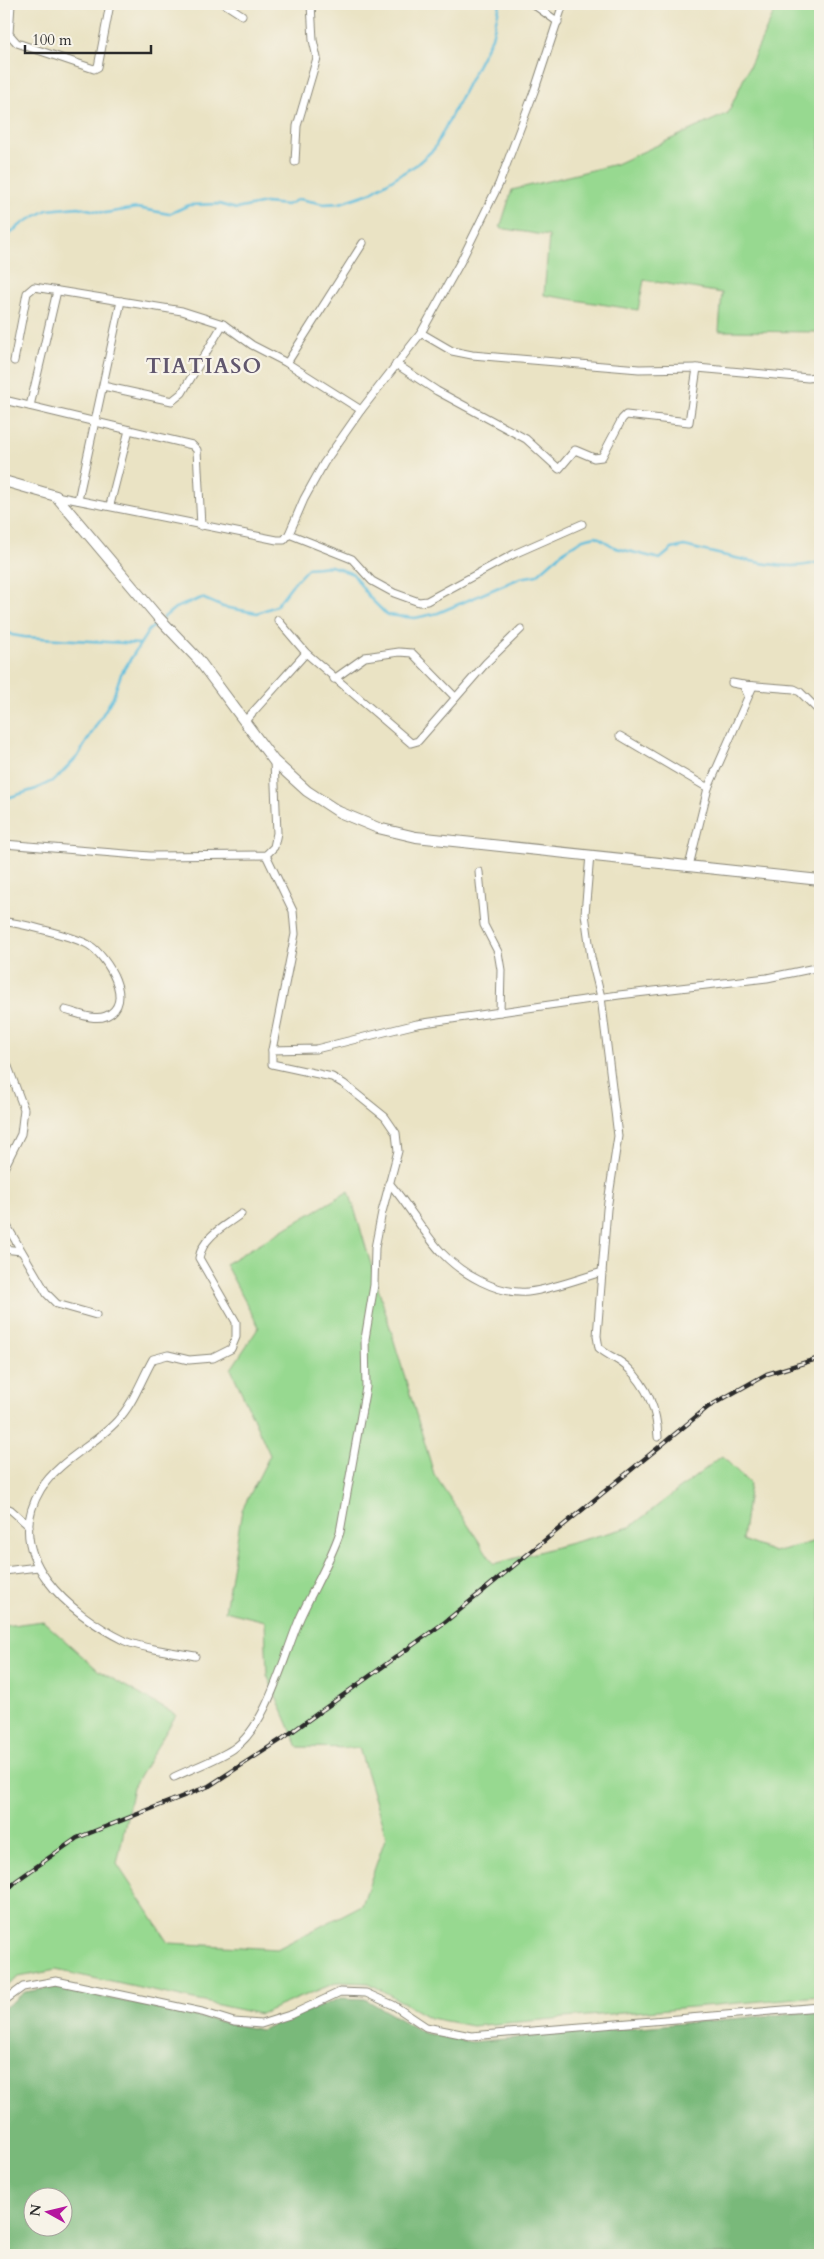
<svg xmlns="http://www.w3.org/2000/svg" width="824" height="2259" font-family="Cardo,serif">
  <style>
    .green { fill: #97d990; stroke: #61825e }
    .forest { fill: #79b97a; stroke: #527252; fill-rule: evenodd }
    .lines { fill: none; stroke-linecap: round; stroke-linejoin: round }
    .stream { stroke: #5fbedd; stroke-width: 2.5 }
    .street-casing { stroke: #8a8778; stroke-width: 9 }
    .secondary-casing { stroke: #8a8778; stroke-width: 12 }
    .street { stroke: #fff; stroke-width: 7 }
    .secondary { stroke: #fff; stroke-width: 10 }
    .rail-casing { stroke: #2b2b2b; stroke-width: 4.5 }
    .rail { stroke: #f7f3e8; stroke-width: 2.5; stroke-dasharray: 8; stroke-linecap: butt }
    .labels { text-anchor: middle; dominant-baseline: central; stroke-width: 4.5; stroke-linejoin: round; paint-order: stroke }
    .district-label { font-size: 21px; font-weight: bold; letter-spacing: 1px; fill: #61576e; stroke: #f7f3e8 }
  </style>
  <rect width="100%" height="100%" fill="#f7f3e8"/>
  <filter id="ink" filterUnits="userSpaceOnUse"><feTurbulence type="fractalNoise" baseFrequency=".02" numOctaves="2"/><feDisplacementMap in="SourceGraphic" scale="10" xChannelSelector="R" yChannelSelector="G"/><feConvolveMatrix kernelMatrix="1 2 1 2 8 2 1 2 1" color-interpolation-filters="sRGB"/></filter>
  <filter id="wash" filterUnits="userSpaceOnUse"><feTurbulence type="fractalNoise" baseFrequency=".0096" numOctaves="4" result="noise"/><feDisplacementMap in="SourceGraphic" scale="20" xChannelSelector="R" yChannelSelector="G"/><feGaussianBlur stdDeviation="1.12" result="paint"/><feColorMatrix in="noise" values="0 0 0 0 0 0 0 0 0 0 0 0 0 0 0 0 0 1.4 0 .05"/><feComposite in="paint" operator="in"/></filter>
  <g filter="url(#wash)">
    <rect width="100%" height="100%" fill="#eae3c4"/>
    <g class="green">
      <polygon points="778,4 820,4 820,332 719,331 722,293 644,280 638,310 544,295 549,236 500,228 512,190 616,164 728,113"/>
      <polygon points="349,1191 434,1474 494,1564 630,1527 722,1456 750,1484 742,1540 774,1552 820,1540 820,1996 472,2026 430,2018 369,1983 338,1982 260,2014 56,1970 19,1977 4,1988 4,1626 43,1621 99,1671 176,1715 133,1787 117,1864 169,1943 277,1949 362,1905 386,1836 359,1748 298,1747 267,1675 265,1621 225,1611 242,1510 270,1455 231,1369 259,1327 225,1264"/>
    </g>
    <path class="forest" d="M 55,1987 L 261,2030 L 341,1998 L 365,1999 L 424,2033 L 471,2042 L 820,2011 L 820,2255 L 4,2255 L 4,2008 L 25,1992 ZM 32,2196 L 62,2196 L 62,2226 L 32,2226 Z"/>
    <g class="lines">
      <g class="stream">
        <polyline points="4,238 23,223 47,210 78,207 105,213 137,208 169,214 189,205 219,204 236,209 265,203 287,205 299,199 324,204 340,203 370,193 416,165 434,149 492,37 500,4"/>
        <path d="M 163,618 L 175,608 L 202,598 L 223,607 L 257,613 L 276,606 L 292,585 L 308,568 L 331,566 L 353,574 L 369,597 L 387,615 L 415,618 L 438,613 L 520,578 L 537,575 L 564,551 L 583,539 L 596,536 L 616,548 L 660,559 L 672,549 L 684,546 C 717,553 791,576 820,561"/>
        <polyline points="4,629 12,635 24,637 140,644"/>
        <polyline points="4,799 36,789 56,779 78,756 113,697 121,674 149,630 159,622"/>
      </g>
    </g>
  </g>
  <g filter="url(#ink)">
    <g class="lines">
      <g class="street-casing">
        <g id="street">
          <polyline points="11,4 9,34 17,43 94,69 98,67 110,4"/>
          <polyline points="225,4 242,15"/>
          <polyline points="533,4 558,22"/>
          <polyline points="295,162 297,126 317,58 313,40 311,4"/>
          <polyline points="421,333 452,351 472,355 639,369 697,368 808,378 820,376"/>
          <polyline points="14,361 27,293 34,287 182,311 223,324 252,345 287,363 361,410"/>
          <polyline points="287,363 363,243"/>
          <polyline points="396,364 437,391 526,439 559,469 575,450 594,458 602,457 622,419 626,415 689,422 697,368"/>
          <polyline points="103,386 172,401 182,393 223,324"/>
          <polyline points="4,400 192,445 197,450 201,526"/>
          <polyline points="30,406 57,291"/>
          <polyline points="56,496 277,540 284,540 289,534 304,499 324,463 361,410 421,333 461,261 499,184 535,89 563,4"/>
          <polyline points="78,500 121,301"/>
          <polyline points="110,505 129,430"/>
          <polyline points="289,534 352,559 372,581 394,593 419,602 427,601 514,554 582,524"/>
          <polyline points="278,620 306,653 411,743 418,741 486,663 521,629"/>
          <polyline points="334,679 365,657 399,652 412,653 455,697"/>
          <polyline points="732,683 743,685"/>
          <polyline points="748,695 743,685 794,689 800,692 820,712"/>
          <polyline points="245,721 306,653"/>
          <polyline points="620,736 708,788"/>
          <polyline points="4,844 150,856 266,855 274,847 277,833 274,761"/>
          <path d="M 590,855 L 585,914 L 591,957 L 601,997 L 618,1136 L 607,1209 L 597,1336 L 599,1348 C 608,1356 619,1359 628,1368 C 648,1387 657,1410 658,1437"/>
          <polyline points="689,866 708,788 753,686"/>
          <polyline points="479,872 484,925 498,952 501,970 500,1012"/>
          <path d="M 4,922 C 18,922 78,938 89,945 C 107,956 136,1003 106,1016 C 94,1021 77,1013 65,1010"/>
          <polyline points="272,1050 316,1049 417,1024 619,995 767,978 820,967"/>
          <polyline points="4,1056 24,1109 21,1134 4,1168"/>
          <path d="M 389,1183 C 409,1205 423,1233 442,1253 C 462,1274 498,1295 528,1292 C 553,1289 578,1279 602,1272"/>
          <polyline points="4,1221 47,1294 57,1304 96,1315"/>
          <polyline points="4,1249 21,1251"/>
          <polyline points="4,1507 11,1510 29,1526"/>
          <polyline points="4,1571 38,1567"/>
          <path d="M 195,1656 C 174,1652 143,1649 125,1641 C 70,1614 0,1556 41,1489 C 59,1460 95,1445 117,1421 C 134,1403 141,1380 153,1359 L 168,1355 L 189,1360 L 213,1358 L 231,1349 L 236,1337 L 236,1322 L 199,1258 C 203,1236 225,1226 241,1214"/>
          <path d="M 174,1777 C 193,1768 216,1760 233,1749 C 267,1727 284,1655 300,1618 C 313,1589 330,1562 340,1532 L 366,1387 L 365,1339 L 374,1285 L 375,1248 L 382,1212 L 398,1151 L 396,1133 L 385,1117 L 344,1084 L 332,1077 L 272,1064 L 272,1050 L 295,934 L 293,911 L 266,855"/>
          <polyline points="4,2001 23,1987 56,1981 202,2012 234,2022 261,2024 293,2014 340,1992 366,1993 393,2005 426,2027 471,2036 820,2007"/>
        </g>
      </g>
      <g class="secondary-casing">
        <polyline id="secondary" points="4,481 56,496 157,616 198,659 274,761 307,791 339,812 378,828 416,837 820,880"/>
      </g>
      <use href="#street" class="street"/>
      <use href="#secondary" class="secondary"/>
      <g class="rail-casing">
        <polyline id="rail" points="4,1894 16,1881 77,1838 209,1786 282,1739 445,1622 708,1407 767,1374 820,1358"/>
      </g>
      <use href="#rail" class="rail"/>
    </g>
  </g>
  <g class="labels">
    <g class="district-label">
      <text x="204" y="366">TIATIASO</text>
    </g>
  </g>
  <rect width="824" height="2259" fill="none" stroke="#f7f3e8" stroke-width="20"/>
  <g transform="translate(48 2212) rotate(278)"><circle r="24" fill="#f7f3e8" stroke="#a5a39c"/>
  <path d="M0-4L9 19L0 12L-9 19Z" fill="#b5179e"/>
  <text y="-8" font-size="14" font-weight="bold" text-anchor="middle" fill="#2b2b2b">N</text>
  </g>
  <path d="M25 45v8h126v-8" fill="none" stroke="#2b2b2b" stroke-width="2.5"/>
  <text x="32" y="45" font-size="15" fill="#2b2b2b" stroke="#f7f3e8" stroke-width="4" paint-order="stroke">100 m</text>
</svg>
